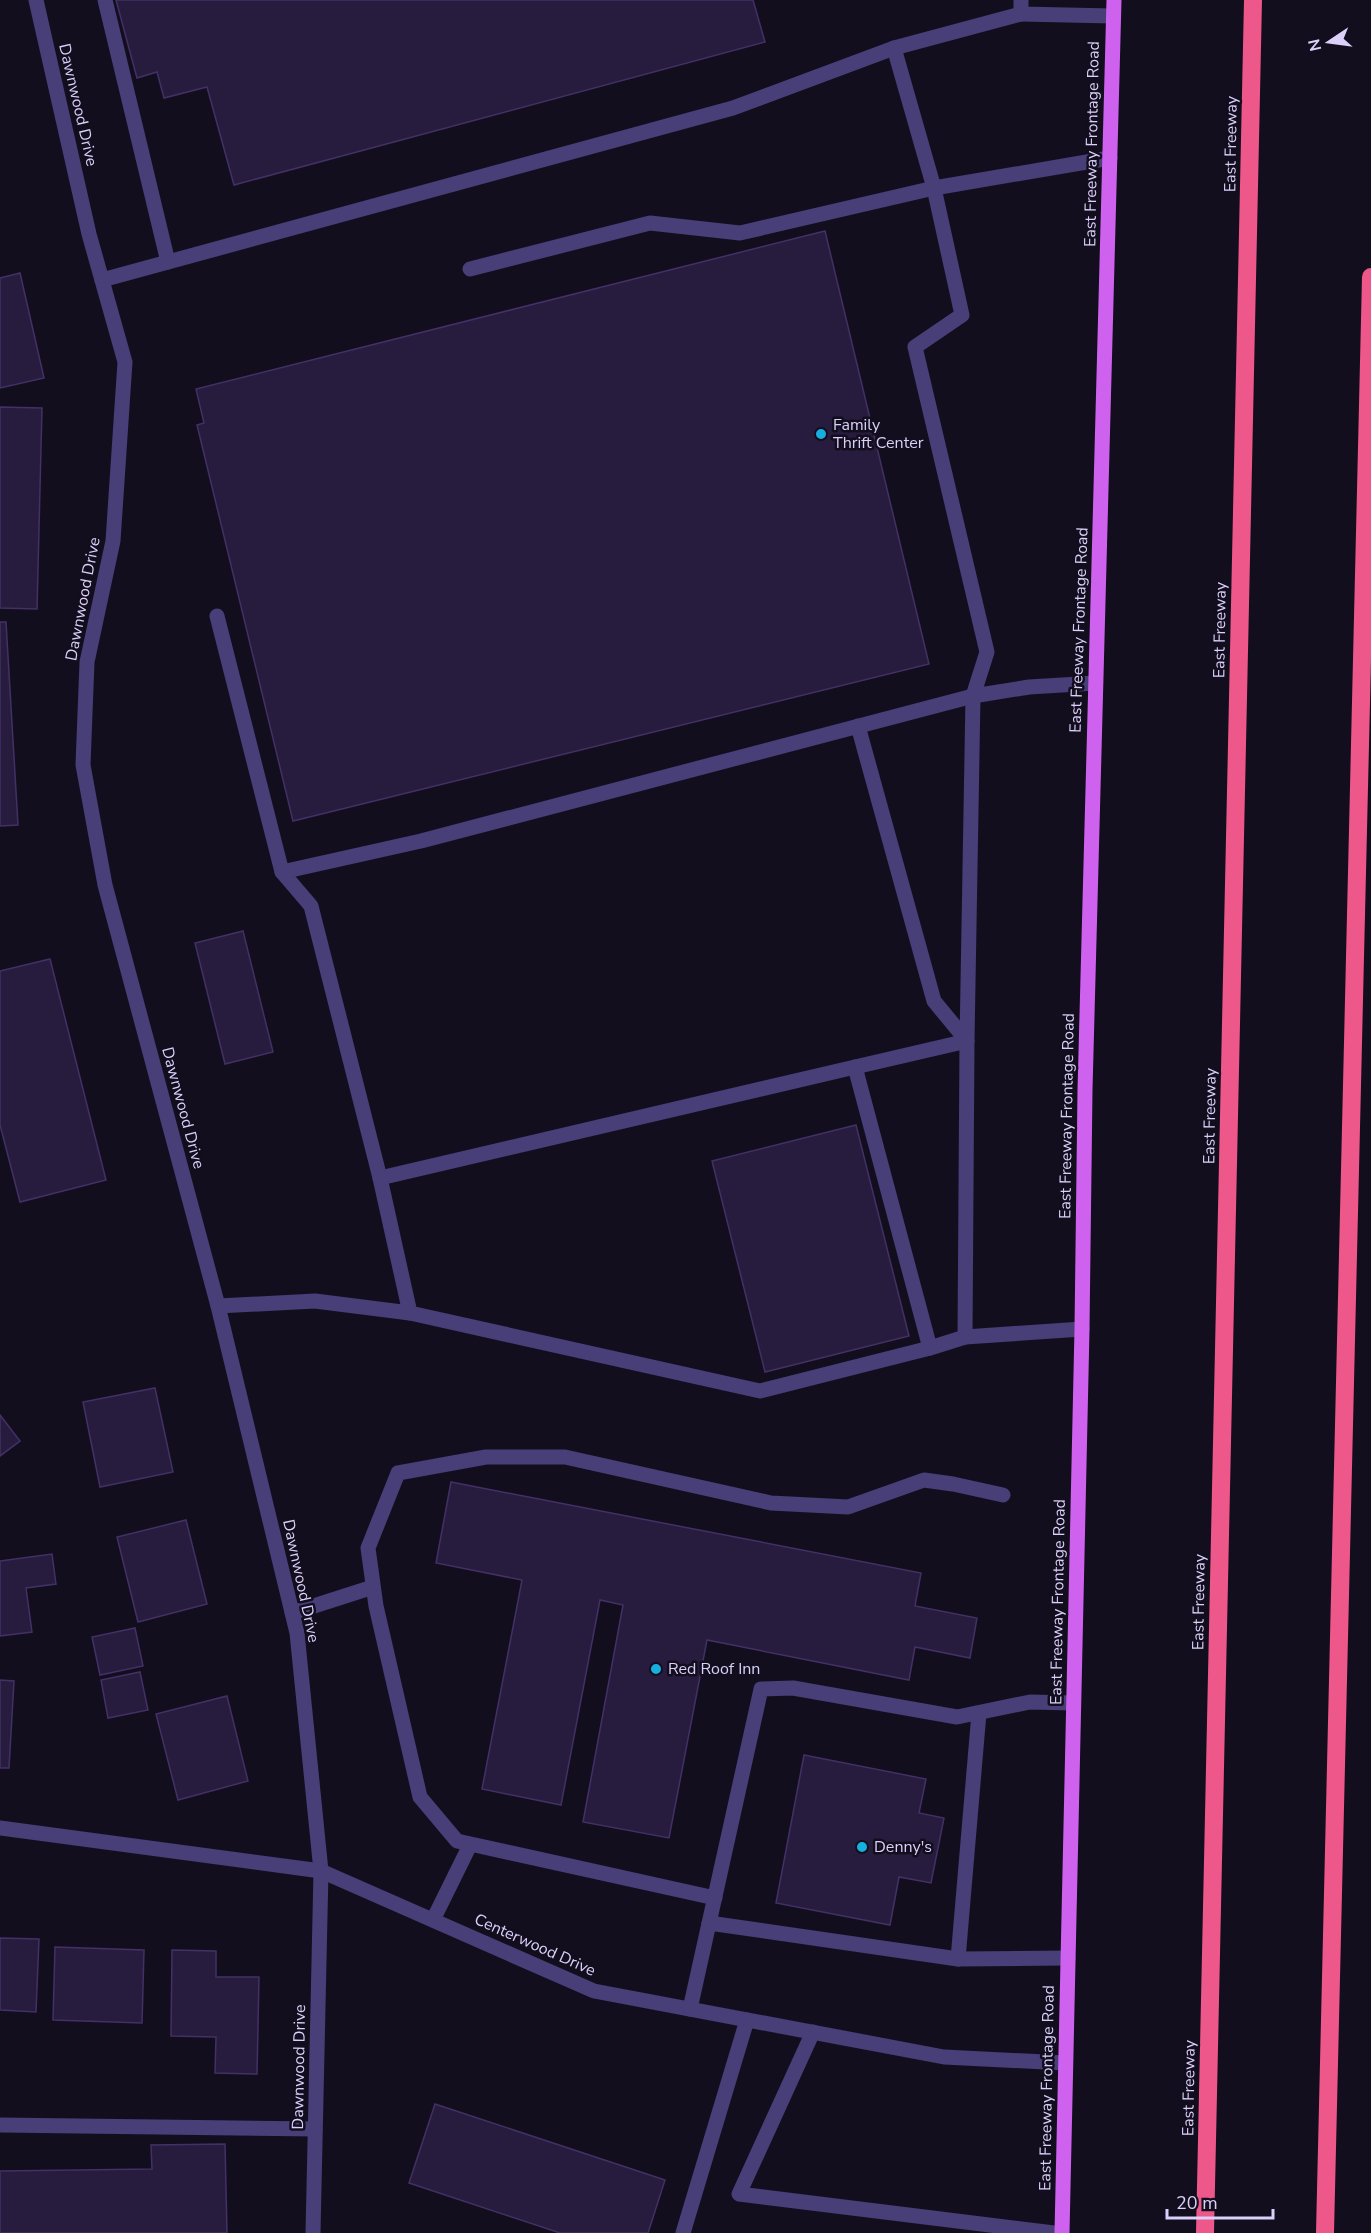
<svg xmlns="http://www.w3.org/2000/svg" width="1371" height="2233" font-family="'Nunito Sans',sans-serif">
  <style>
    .building { fill: #271c3d; stroke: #433066; stroke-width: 1.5 }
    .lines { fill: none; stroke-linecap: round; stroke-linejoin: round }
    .minor { stroke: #483e78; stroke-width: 15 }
    .major { stroke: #ce62ef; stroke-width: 15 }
    .highway { stroke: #ee578a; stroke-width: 18 }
    .poi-dot { fill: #16afe0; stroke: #130e1e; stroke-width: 2 }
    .labels { text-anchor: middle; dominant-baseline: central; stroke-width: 5; stroke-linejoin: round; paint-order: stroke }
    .street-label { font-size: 16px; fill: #dbd0fa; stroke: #130e1e }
    .poi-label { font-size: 16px; fill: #dbd0fa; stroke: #130e1e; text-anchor: start }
  </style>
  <rect width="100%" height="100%" fill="#130e1e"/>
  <g class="building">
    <polygon points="116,0 753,0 765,42 234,185 207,87 164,98 157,72 137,78"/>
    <polygon points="825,231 929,664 293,821 197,425 204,423 196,389"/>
    <polygon points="20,273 44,378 0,388 0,278"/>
    <polygon points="0,407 42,408 37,609 0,608"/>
    <polygon points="0,622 6,622 18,825 0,826"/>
    <polygon points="243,931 273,1052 225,1064 195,943"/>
    <polygon points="50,959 106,1180 20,1202 0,1125 0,971"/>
    <polygon points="856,1125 909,1336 765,1372 712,1161"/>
    <polygon points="155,1388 173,1472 100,1487 83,1402"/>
    <polygon points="0,1415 20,1441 0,1456"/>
    <polygon points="451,1482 921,1573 915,1606 977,1618 970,1658 915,1647 909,1680 707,1640 669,1838 583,1822 623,1605 600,1600 561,1805 482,1789 522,1580 436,1563"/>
    <polygon points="186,1520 207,1604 138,1622 117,1537"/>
    <polygon points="52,1554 56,1584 26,1588 32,1632 0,1636 0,1561"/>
    <polygon points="135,1628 143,1666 100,1675 92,1637"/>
    <polygon points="140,1672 148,1710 108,1718 101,1680"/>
    <polygon points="0,1680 14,1681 9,1768 0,1768"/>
    <polygon points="227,1696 248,1781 178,1800 156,1714"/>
    <polygon points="804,1755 926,1779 919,1813 944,1818 931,1883 899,1877 890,1925 776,1903"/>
    <polygon points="0,1938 39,1939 36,2012 0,2010"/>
    <polygon points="55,1947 144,1950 142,2023 53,2020"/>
    <polygon points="172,1950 216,1951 216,1977 259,1977 257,2074 215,2073 216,2037 171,2036"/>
    <polygon points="435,2104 665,2180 648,2233 560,2233 409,2183"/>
    <polygon points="225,2144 227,2233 0,2233 0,2171 152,2169 151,2145"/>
  </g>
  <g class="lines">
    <g class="minor">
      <polyline points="36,0 89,234 125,362 113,541 87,662 83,765 105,885 218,1306 297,1633 321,1871 313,2233"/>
      <polyline points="105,0 168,262"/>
      <polyline points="1021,0 1021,14 1113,16"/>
      <polyline points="470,269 650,223 740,233 934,188 1110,158"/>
      <polyline points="102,280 733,108 894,48 1021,14"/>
      <polyline points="217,616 282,872 311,906 380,1178 410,1313 760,1391 930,1348 965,1337 967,1041 973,696 987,652 915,347 962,315 934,188 894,48"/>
      <polyline points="858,726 934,1001 967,1041 855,1067 930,1348"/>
      <polyline points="282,872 421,841 973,696 1029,687 1095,683"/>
      <polyline points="380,1178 855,1067"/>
      <polyline points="218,1306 315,1301 410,1313"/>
      <polyline points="965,1337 1082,1329"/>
      <polyline points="292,1613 373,1587"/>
      <polyline points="979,1713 958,1959 1068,1958"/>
      <polyline points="0,1828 321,1871 594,1991 944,2057 1065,2063"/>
      <polyline points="715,1898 457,1841 420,1797 376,1606 368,1548 398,1473 486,1457 565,1457 771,1503 848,1507 924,1480 953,1484 1003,1495"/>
      <polyline points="433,1920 470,1845"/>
      <polyline points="709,1923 958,1959"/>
      <polyline points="690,2009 761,1689 793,1688 957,1717 1030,1702 1073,1703"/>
      <polyline points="813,2032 739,2194 1054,2233"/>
      <polyline points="0,2125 315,2129"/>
      <polyline points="683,2233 747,2020"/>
    </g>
    <polyline class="major" points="1062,2233 1082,1329 1085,1090 1114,0"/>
    <g class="highway">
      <polyline points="1205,2233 1253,0"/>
      <polyline points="1325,2233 1371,277"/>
    </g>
  </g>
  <g class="poi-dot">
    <circle cx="821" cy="434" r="6"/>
    <circle cx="656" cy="1669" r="6"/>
    <circle cx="862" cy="1847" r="6"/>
  </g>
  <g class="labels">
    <g class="street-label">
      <text transform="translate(78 105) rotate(77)">Dawnwood Drive</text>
      <text transform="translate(1092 144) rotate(-89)">East Freeway Frontage Road</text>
      <text transform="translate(1231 144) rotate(-89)">East Freeway</text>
      <text transform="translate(83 599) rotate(-79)">Dawnwood Drive</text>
      <text transform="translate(1079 630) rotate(-88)">East Freeway Frontage Road</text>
      <text transform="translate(1220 630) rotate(-89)">East Freeway</text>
      <text transform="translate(183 1108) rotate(75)">Dawnwood Drive</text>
      <text transform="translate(1067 1116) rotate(-89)">East Freeway Frontage Road</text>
      <text transform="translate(1210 1116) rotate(-89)">East Freeway</text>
      <text transform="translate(301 1581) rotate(78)">Dawnwood Drive</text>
      <text transform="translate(1058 1602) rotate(-89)">East Freeway Frontage Road</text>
      <text transform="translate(1199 1602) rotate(-89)">East Freeway</text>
      <text transform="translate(535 1945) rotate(24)">Centerwood Drive</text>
      <text transform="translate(299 2067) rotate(-89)">Dawnwood Drive</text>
      <text transform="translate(1047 2088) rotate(-89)">East Freeway Frontage Road</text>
      <text transform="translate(1189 2088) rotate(-89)">East Freeway</text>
    </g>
    <g class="poi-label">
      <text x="833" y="425">Family<tspan x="833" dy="18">Thrift Center</tspan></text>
      <text x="668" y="1669">Red Roof Inn</text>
      <text x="874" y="1847">Denny's</text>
    </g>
  </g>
  <g transform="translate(1329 42) rotate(257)" stroke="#130e1e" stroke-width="4.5" paint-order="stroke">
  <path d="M0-4.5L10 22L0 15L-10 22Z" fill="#dbd0fa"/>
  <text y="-9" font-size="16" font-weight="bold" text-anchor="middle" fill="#dbd0fa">N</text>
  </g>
  <path d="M1167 2209v9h106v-9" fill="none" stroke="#dbd0fa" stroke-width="3"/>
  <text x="1176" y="2209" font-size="18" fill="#dbd0fa" stroke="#130e1e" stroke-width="4.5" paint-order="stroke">20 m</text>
</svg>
